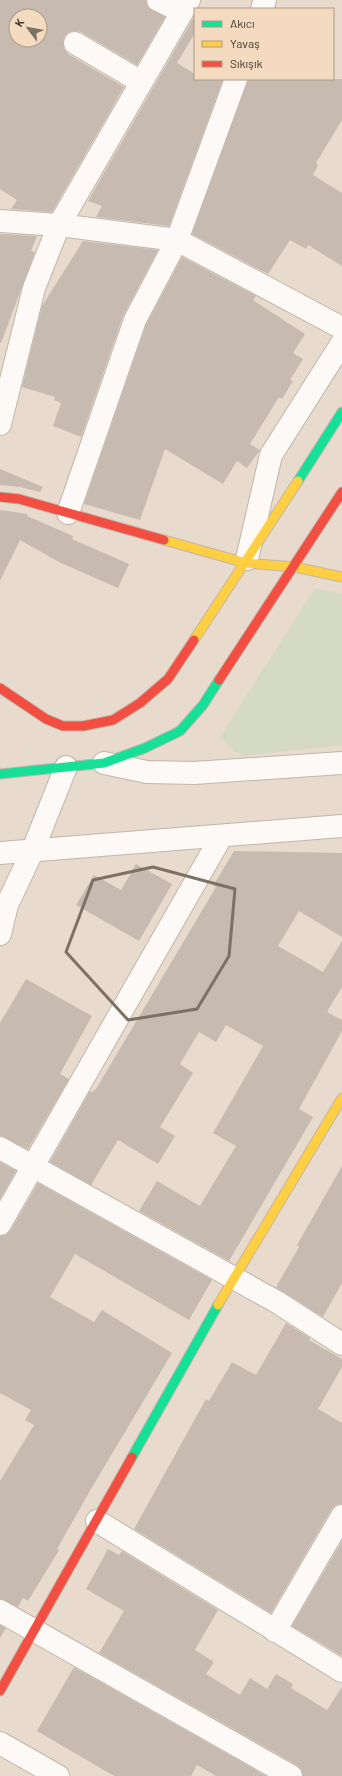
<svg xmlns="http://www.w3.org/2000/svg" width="342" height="1776" font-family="Barlow,sans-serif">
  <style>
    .green { fill: #d5dac4 }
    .building { fill: #c7bbb1; fill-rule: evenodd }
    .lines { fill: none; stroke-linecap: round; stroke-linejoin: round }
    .street-casing { stroke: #c0b6aa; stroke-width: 24 }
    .fast-casing { stroke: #c0b6aa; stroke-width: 11 }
    .slow-casing { stroke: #c0b6aa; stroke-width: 11 }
    .jam-casing { stroke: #c0b6aa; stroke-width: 11 }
    .street { stroke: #fcf9f7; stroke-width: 22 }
    .fast { stroke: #16e098; stroke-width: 9 }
    .slow { stroke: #ffcf43; stroke-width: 9 }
    .jam { stroke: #f24e42; stroke-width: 9 }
    .marked { fill: none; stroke: #7c7165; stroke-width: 3; stroke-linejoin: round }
  </style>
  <rect width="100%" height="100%" fill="#e8dacc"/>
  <polygon class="green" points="315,588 342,594 342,745 242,756 230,748 220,737"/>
  <g class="building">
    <path d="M 0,0 L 146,0 L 148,7 L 165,17 L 137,65 L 81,32 L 75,31 L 69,32 L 64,37 L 63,43 L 64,49 L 68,54 L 124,87 L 52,212 L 11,209 L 17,200 L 0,189 ZM 16,16 L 40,16 L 40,40 L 16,40 Z"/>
    <polygon points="195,15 195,33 177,63 195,74 195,79 223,79 169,226 96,217 102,206 88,201"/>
    <polygon points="248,79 342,79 342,120 316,163 318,165 313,175 342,193 342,266 308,245 306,249 290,240 268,274 192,234"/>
    <polygon points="0,234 37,236 31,251 35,252 1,343 0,343"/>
    <polygon points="83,241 158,250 123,316 81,437 53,426 61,403 54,400 55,397 22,387 42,306"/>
    <polygon points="182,257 256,296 253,300 305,334 293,353 303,359 290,380 293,381 282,399 279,397 250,444 260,450 247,468 237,461 223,484 165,449 140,520 84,504 146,325"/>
    <polygon points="0,469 43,487 40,492 20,487 0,485"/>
    <polygon points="0,510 28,514 27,516 73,536 72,539 129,564 118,588 61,563 20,540 0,581"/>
    <polygon points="234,851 342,853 342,937 299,911 278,946 323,972 342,941 342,987 327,1012 342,1020 342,1031 299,1109 313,1117 229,1261 139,1211 157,1181 200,1206 236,1146 213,1133 263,1046 226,1025 216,1042 199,1032 180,1064 193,1073 160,1127 175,1136 158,1164 118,1140 91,1185 50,1162 90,1091 92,1092 96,1089 216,887 213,886"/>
    <polygon points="136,864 172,884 139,941 76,905 94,875 121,890"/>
    <polygon points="26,979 92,1016 60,1074 69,1079 28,1149 0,1136 0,1023"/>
    <polygon points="0,1162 16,1171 0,1199"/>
    <polygon points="342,1166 342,1283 323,1317 276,1287 299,1247 297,1245"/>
    <polygon points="38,1183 212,1280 189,1320 75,1254 50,1297 94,1322 102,1310 172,1353 91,1489 57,1549 59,1550 28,1601 23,1598 18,1607 0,1599 0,1481 34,1425 25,1420 31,1410 0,1393 0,1236 6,1235 11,1230"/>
    <polygon points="286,1323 310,1338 309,1340 342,1359 342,1367 318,1409 342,1423 342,1504 336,1505 331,1510 271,1613 134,1529 206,1399 209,1401 232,1362 256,1375"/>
    <polygon points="342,1541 342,1656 292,1626"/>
    <polygon points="108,1549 119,1555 122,1551 218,1610 195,1650 214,1662 206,1674 240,1695 250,1678 267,1689 276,1674 293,1684 291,1688 327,1710 342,1687 342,1776 303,1776 302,1770 297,1765 99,1653 124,1611 86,1589"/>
    <polygon points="0,1625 6,1628 0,1638"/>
    <polygon points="74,1667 266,1776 216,1776 197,1765 191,1776 114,1776 37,1731"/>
  </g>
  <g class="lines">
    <g class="street-casing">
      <g id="street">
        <polyline points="158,0 182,12"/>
        <polyline points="262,9 265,0"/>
        <polyline points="75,43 141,82"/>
        <polyline points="0,221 59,225 177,240 342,328"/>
        <polyline points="0,424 34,288 59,225 189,0"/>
        <polyline points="68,513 135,320 177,240 236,79"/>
        <polyline points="247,559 271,455 342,343"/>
        <polyline points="104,763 147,772 194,773 342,763"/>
        <polyline points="0,853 342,826"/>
        <polyline points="0,934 7,905 32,852 66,767"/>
        <polyline points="0,1148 277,1302 342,1344"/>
        <polyline points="0,1224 221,837"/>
        <polyline points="97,1521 342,1671"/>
        <polyline points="0,1611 291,1776"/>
        <polyline points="275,1631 342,1516"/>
        <polyline points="0,1743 58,1776"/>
      </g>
    </g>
    <g class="fast-casing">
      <g id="fast">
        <polyline points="298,481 342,412"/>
        <polyline points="0,774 104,763 145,748 180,731 203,705 219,680"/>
        <polyline points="132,1457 218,1305"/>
      </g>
    </g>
    <g class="slow-casing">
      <g id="slow">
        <polyline points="164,540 246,563 295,567 342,577"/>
        <polyline points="194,640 298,481"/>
        <polyline points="218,1305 342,1098"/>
      </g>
    </g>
    <g class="jam-casing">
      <g id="jam">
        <polyline points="0,497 19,499 164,540"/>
        <polyline points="219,680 342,492"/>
        <polyline points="0,688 46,719 63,726 83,726 113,720 140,703 168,679 194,640"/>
        <polyline points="0,1691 132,1457"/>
      </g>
    </g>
    <use href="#street" class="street"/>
    <use href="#fast" class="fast"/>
    <use href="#slow" class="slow"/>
    <use href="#jam" class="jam"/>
  </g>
  <path class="marked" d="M 153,867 L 235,889 L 229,956 L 197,1009 L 128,1020 L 66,952 L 93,880 Z"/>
  <rect x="194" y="8" width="140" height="72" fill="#f4dbc0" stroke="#ad9a85"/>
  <rect x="202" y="21" width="20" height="6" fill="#16e098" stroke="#ad9a85"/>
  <text x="230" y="28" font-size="12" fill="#42382d">Akıcı</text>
  <rect x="202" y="41" width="20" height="6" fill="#ffcf43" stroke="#ad9a85"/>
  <text x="230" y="48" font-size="12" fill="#42382d">Yavaş</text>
  <rect x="202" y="61" width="20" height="6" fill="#f24e42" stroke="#ad9a85"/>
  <text x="230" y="68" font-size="12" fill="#42382d">Sıkışık</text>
  <g transform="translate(28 28) rotate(302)"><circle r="19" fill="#f4dbc0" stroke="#ad9a85"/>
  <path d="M0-3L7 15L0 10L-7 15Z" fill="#7c7165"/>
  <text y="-6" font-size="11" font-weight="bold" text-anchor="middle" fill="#42382d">K</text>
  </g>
</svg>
